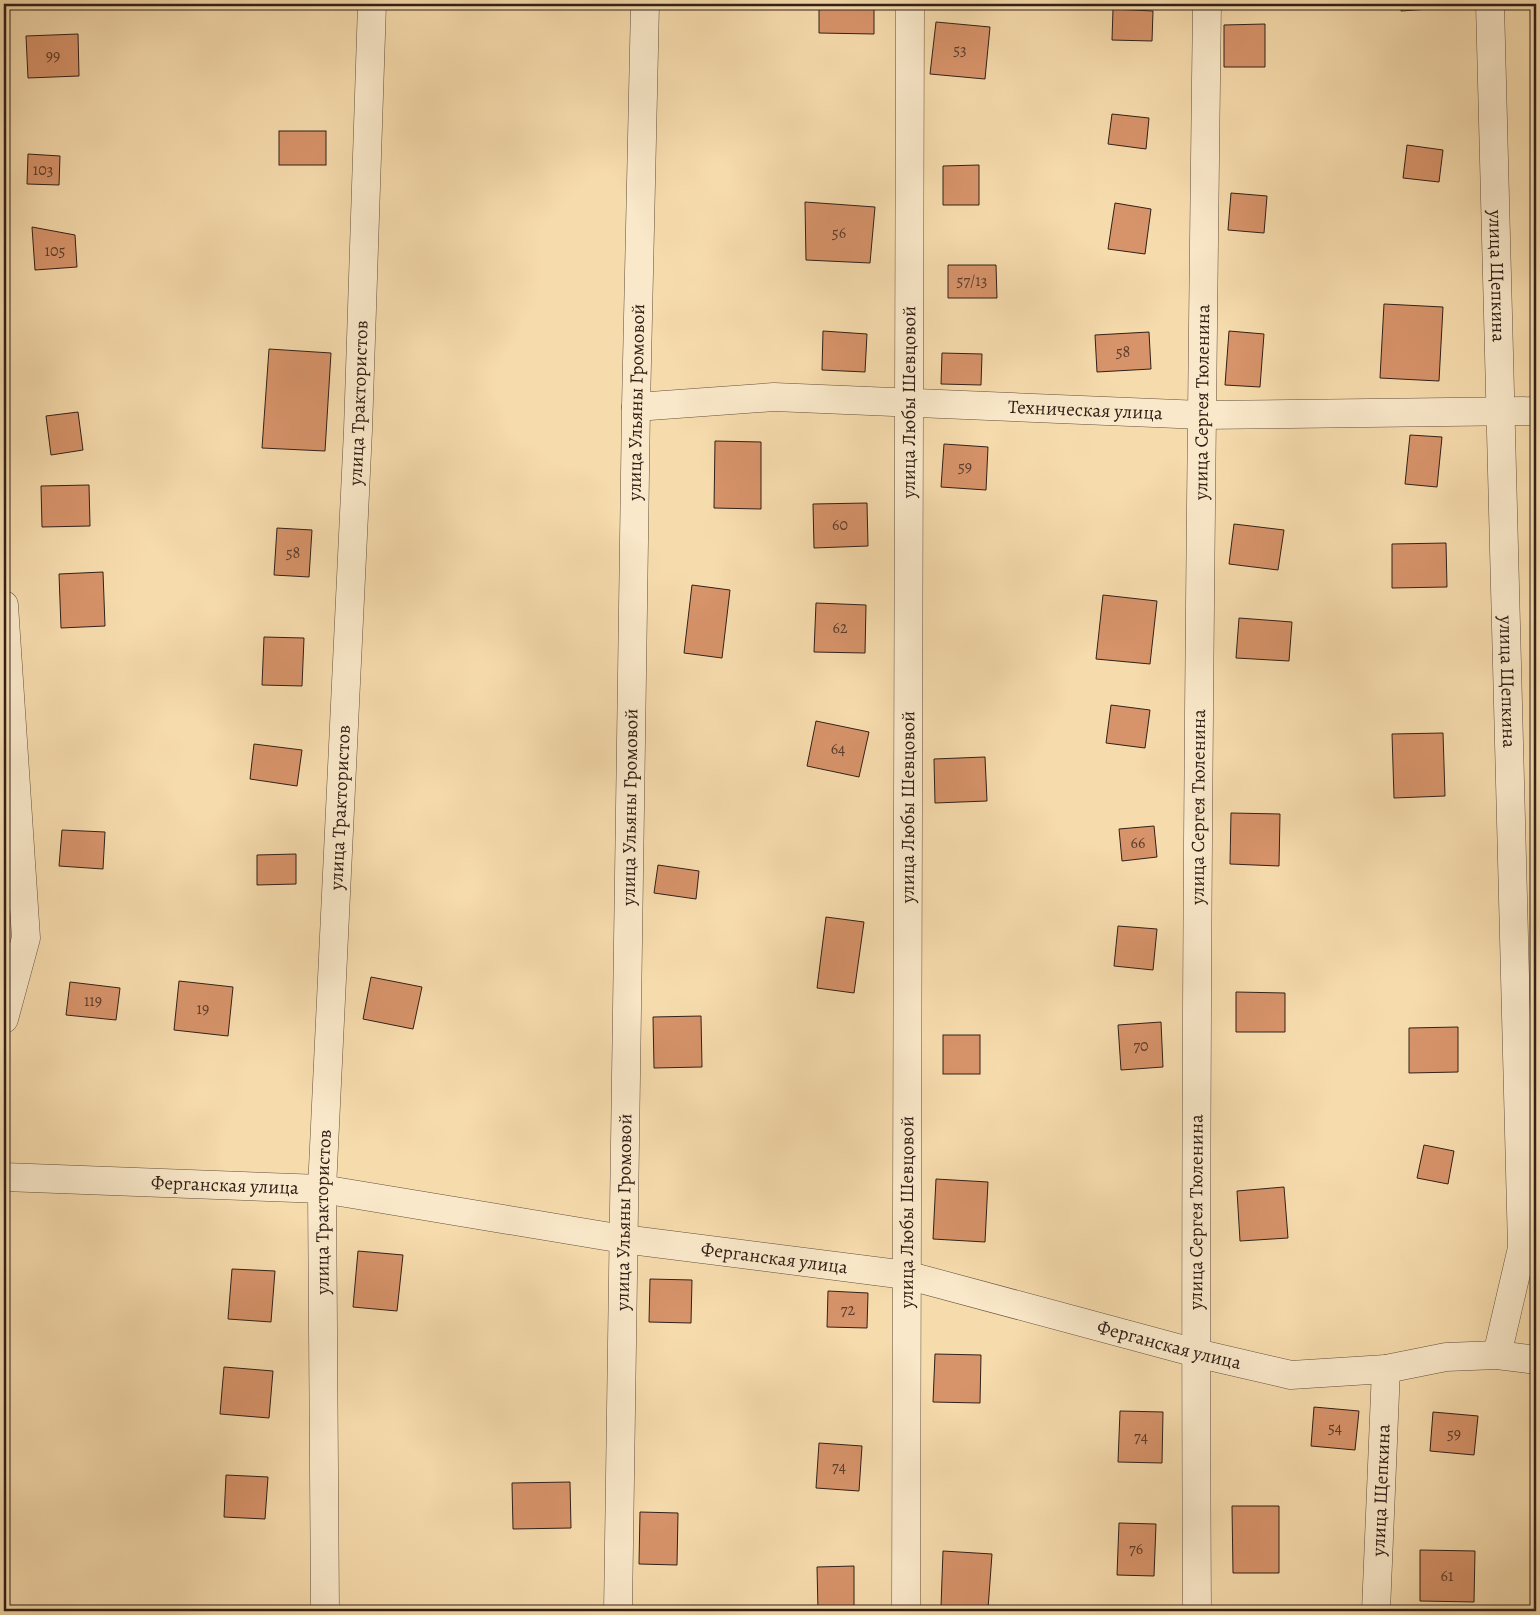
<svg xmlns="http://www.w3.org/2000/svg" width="1540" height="1615" font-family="Alegreya,serif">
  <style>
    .building { fill: #d7936a; stroke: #322018 }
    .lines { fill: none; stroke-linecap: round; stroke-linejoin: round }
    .street-casing { stroke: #634f3d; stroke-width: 29 }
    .street { stroke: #f9e8c9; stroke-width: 28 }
    .labels { text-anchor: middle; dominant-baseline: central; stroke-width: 4.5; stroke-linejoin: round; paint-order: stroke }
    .number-label { font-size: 16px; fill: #5b3d2c }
    .street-label { font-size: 19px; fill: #322018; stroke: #f9e8c9 }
  </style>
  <rect width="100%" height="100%" fill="#f6dbac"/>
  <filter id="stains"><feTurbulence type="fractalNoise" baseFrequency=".004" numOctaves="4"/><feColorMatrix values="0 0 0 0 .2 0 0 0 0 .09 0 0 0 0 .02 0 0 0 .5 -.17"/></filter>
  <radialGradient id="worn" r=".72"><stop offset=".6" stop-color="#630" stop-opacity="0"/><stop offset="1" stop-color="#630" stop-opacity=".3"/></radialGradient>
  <g class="building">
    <polygon points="819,4 874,4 874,34 819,33"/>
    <polygon points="1400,4 1444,4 1444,8 1401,11"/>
    <polygon points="1113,9 1153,11 1152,41 1112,40"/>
    <polygon points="936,22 990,27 985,79 930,74"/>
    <polygon points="1265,24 1265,67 1224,67 1224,25"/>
    <polygon points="78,34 79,76 28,78 26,36"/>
    <polygon points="1112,114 1149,118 1146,149 1108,144"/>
    <rect x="279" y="131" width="47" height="34"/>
    <polygon points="1407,145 1443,150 1439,182 1403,178"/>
    <polygon points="28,154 60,156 59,185 27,184"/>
    <polygon points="979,165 979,205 943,205 943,166"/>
    <polygon points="1231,193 1267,196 1264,233 1228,230"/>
    <polygon points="805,202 875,207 870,263 806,260"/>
    <polygon points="1115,203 1151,209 1145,254 1108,249"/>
    <polygon points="32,227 75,235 77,267 35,270"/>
    <polygon points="948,265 996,265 997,298 948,298"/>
    <polygon points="1384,304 1443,307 1439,381 1380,378"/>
    <polygon points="823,331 867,334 865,372 822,370"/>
    <polygon points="1229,331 1264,334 1260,387 1225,385"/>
    <polygon points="1149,332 1151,369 1097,372 1095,335"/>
    <polygon points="269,349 331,353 325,451 262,448"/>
    <polygon points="942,353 982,354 981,385 941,384"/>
    <polygon points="78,412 83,450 51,455 46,416"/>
    <polygon points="1410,435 1442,437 1437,487 1405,484"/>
    <polygon points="715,441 761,442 761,509 714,508"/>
    <polygon points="944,444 988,447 986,490 941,487"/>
    <polygon points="89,485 90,526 42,527 41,486"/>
    <polygon points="867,503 868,546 814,548 813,504"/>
    <polygon points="1234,524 1284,530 1278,570 1229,564"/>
    <polygon points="277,528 312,530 309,577 274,575"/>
    <polygon points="1446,543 1447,587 1392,588 1392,544"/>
    <polygon points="103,572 105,626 61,628 59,574"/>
    <polygon points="692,585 730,590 722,658 684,653"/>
    <polygon points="1103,595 1157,601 1150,664 1096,659"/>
    <polygon points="816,603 866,605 865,653 814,652"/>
    <polygon points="1239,618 1292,622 1289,661 1236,658"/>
    <polygon points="264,637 304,638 302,686 262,685"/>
    <polygon points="1111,705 1150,710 1145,748 1106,743"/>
    <polygon points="816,721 869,732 859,777 807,766"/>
    <polygon points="1443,733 1445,796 1394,798 1392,734"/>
    <polygon points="254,744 302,750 297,786 250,779"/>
    <polygon points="985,757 987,801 935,803 934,759"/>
    <polygon points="1231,813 1280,814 1279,866 1230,864"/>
    <polygon points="1154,826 1157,857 1122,861 1119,829"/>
    <polygon points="62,830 105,832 103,869 59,866"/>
    <polygon points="296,854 296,884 257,885 257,855"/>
    <polygon points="658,865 699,871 696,899 654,893"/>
    <polygon points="826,917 864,922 854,993 817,988"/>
    <polygon points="1118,926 1157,929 1153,970 1114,966"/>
    <polygon points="371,977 422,987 413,1029 363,1019"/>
    <polygon points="179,981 233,987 228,1036 174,1030"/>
    <polygon points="70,982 120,988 116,1020 66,1015"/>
    <polygon points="1236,992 1285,993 1285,1032 1236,1032"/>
    <polygon points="701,1016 702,1067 654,1068 653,1017"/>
    <polygon points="1161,1022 1163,1067 1121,1070 1118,1025"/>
    <polygon points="1458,1027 1458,1072 1409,1073 1409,1028"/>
    <rect x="943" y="1035" width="37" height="39"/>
    <polygon points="1424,1145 1454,1151 1448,1184 1417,1178"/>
    <polygon points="936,1179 988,1182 985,1242 933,1239"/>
    <polygon points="1284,1187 1288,1238 1240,1241 1237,1191"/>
    <polygon points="358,1251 403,1255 397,1311 353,1307"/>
    <polygon points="232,1269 275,1271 271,1322 228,1319"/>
    <polygon points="650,1279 692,1280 691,1323 649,1322"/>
    <polygon points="828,1291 868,1293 867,1328 827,1327"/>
    <polygon points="935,1354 981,1355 980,1403 933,1402"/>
    <polygon points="224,1367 273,1371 269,1418 220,1414"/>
    <polygon points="1314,1407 1359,1411 1355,1450 1311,1446"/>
    <polygon points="1120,1411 1163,1412 1162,1463 1118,1462"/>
    <polygon points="1433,1412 1478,1416 1474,1455 1430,1451"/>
    <polygon points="819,1443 862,1446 859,1491 816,1488"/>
    <polygon points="226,1475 268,1477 265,1519 224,1517"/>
    <polygon points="570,1482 571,1528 513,1529 512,1483"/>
    <polygon points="1232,1506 1279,1506 1279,1573 1233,1573"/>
    <polygon points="640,1512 678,1513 677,1565 639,1564"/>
    <polygon points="1119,1523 1156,1524 1154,1576 1117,1575"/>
    <polygon points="1420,1550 1475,1551 1474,1602 1420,1601"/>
    <polygon points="943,1551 992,1554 988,1609 941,1607"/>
    <polygon points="854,1566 854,1609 818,1610 817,1567"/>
    <polygon points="646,1608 684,1611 646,1611"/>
  </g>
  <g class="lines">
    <g class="street-casing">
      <g id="street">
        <path id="s1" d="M 1490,4 L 1522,1248 L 1497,1355"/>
        <path id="s2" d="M 636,407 L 774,397 L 1202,415 L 1536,411"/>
        <polyline points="4,605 26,938 4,1019"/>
        <path id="s3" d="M 4,1177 L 322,1189 L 623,1239 L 906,1275 L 1196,1353 L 1291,1375 L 1386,1369 L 1446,1357 L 1497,1355 L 1536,1360"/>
        <path id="s4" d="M 325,1611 L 322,1189 L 358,430 L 372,4"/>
        <path id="s5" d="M 618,1611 L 636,407 L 645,4"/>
        <path id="s6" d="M 906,1611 L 910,4"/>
        <path id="s7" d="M 1197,1611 C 1194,1075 1200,540 1207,4"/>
        <path id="s8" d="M 1376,1611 L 1386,1369"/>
      </g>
    </g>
    <use href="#street" class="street"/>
  </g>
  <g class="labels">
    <g class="number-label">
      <text x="960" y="50">53</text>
      <text x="53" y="56">99</text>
      <text x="43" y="170">103</text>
      <text x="839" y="233">56</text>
      <text x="55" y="251">105</text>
      <text x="972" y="281">57/13</text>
      <text x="1123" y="352">58</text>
      <text x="965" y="467">59</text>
      <text x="840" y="525">60</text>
      <text x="293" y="553">58</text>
      <text x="840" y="628">62</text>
      <text x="838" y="749">64</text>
      <text x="1138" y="843">66</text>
      <text x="93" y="1001">119</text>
      <text x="203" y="1009">19</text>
      <text x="1141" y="1046">70</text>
      <text x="848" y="1310">72</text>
      <text x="1335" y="1428">54</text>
      <text x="1454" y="1434">59</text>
      <text x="1141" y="1437">74</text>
      <text x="839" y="1467">74</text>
      <text x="1136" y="1549">76</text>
      <text x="1447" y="1576">61</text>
    </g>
    <g class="street-label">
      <text stroke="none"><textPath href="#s1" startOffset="272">улица Щепкина</textPath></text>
      <text stroke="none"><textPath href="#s7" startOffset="1209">улица Сергея Тюленина</textPath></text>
      <text stroke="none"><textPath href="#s4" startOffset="1209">улица Трактористов</textPath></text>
      <text stroke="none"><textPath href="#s5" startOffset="1209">улица Ульяны Громовой</textPath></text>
      <text stroke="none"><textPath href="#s6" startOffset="1209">улица Любы Шевцовой</textPath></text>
      <text stroke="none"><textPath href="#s2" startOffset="450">Техническая улица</textPath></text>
      <text stroke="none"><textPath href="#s1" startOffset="678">улица Щепкина</textPath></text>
      <text stroke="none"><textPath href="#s4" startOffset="804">улица Трактористов</textPath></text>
      <text stroke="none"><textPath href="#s5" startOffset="804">улица Ульяны Громовой</textPath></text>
      <text stroke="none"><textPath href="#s7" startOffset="804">улица Сергея Тюленина</textPath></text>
      <text stroke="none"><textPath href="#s6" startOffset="804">улица Любы Шевцовой</textPath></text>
      <text stroke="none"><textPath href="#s3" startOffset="221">Ферганская улица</textPath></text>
      <text stroke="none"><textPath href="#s4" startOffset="399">улица Трактористов</textPath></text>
      <text stroke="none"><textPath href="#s5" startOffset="399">улица Ульяны Громовой</textPath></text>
      <text stroke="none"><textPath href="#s6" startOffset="399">улица Любы Шевцовой</textPath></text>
      <text stroke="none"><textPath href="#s7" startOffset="399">улица Сергея Тюленина</textPath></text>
      <text stroke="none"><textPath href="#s3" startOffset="776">Ферганская улица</textPath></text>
      <text stroke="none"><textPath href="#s3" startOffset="1181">Ферганская улица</textPath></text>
      <text stroke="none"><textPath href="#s8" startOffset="121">улица Щепкина</textPath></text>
    </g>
  </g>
  <rect width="1540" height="1615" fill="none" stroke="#f6dbac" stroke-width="20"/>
  <rect x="5" y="5" width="1530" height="1605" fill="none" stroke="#322018" stroke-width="2.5"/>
  <rect x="10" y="10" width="1520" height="1595" fill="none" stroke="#322018"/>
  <rect width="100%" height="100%" filter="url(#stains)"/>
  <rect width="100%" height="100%" fill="url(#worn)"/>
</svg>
